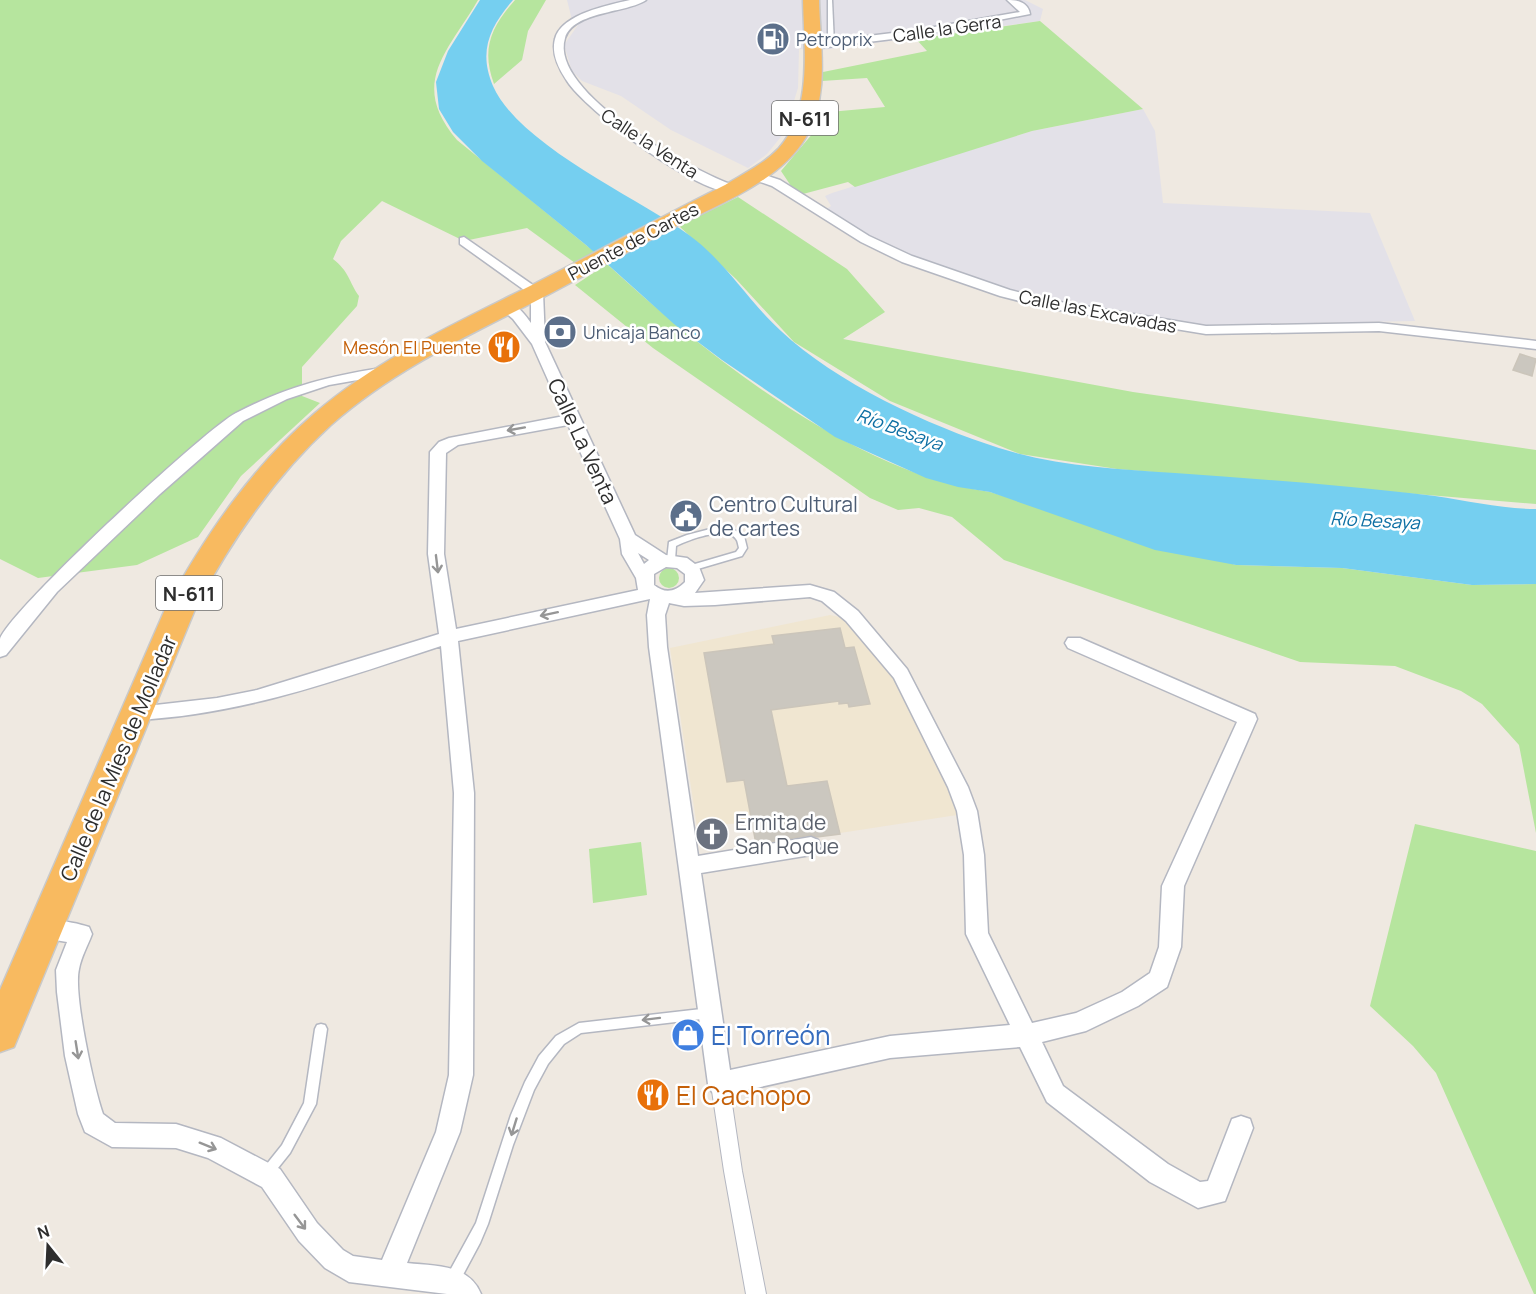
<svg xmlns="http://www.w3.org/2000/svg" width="1536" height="1294" font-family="Manrope,sans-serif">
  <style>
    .industrial { fill: #e3e1e8 }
    .education { fill: #f0e6d1 }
    .green { fill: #b6e59e }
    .water { fill: #75cff0 }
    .building { fill: #cbc7bf; stroke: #cbc5ba; stroke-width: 1.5 }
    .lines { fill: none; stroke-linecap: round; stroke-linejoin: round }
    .service-casing { stroke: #b4b7c1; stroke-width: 3 }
    .pedestrian-casing { stroke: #b4b7c1; stroke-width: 2 }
    .minor-casing { stroke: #b4b7c1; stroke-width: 3 }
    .trunk-casing { stroke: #c9c9c9; stroke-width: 3 }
    .service { fill: #fff; fill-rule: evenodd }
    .pedestrian { fill: #fff; fill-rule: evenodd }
    .minor { fill: #fff; fill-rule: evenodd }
    .trunk { fill: #f8ba60; fill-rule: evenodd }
    .oneway { stroke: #969696 }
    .labels { text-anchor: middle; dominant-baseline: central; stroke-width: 5; stroke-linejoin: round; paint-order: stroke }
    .far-street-label { font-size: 18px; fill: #2e2e2e; stroke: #fff }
    .far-service-label { font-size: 18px; fill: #4e5e75; stroke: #fff; text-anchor: start }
    .far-food-label { font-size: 18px; fill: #c56008; stroke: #fff; text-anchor: end }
    .far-water-label { font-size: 18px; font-style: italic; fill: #0d6fa3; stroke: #fff }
    .shield { fill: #fff; stroke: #6d6d6d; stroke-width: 1.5 }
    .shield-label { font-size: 20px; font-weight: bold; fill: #2e2e2e }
    .street-label { font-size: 21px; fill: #2e2e2e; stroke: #fff }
    .service-label { font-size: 21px; fill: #4e5e75; stroke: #fff; text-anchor: start }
    .worship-label { font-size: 21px; fill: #5b616d; stroke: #fff; text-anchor: start }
    .near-shop-label { font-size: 26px; fill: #366cbe; stroke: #fff; text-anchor: start }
    .near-food-label { font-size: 26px; fill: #c56008; stroke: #fff; text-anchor: start }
  </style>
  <rect width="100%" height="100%" fill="#efe9e1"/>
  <g class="industrial">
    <polygon points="567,0 1025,0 1043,9 1040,21 822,50 799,49 798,88 784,133 767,154 748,168 671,130 621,96 582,81 572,71 564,45 578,25 572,20"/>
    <polygon points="1143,109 1155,131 1163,203 1370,213 1415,321 1205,325 1029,297 909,256 863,234 825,210 831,206 825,196 832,193 1032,131"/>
  </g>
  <polygon class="education" points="830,615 844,618 859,631 904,691 957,809 957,815 756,846 752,822 697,827 670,648"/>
  <g class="green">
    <path d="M 0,0 L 478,0 C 447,53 409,83 457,140 L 597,254 L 575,263 L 527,228 L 464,241 L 382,201 L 341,241 L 333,259 C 349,271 349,282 359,296 L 357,306 L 302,367 L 302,396 L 320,403 L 241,476 L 198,537 L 137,565 L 38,578 L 0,559 Z"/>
    <path d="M 515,0 L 546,0 L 528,31 L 522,60 L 494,84 C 481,49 491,27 515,0 Z"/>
    <polygon points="1040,21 1143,109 1032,131 855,187 848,182 803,194 791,186 781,171 813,133 818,113 885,107 867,78 822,81 823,72 927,51 916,39"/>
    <polygon points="738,197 847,269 885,312 843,339 1133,392 1536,450 1536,504 1117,469 1020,454 890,401 794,342 736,279 679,226"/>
    <path d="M 607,264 C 706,355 854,473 990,492 L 1236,565 L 1342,568 L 1472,585 L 1536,584 L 1536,833 L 1519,745 L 1482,704 L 1461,691 L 1395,666 L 1300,662 L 1004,560 L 952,517 L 919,508 L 898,510 L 870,498 L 653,348 L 575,285 Z"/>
    <circle cx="669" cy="578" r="10"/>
    <polygon points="1415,824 1536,851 1536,1294 1534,1294 1436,1073 1413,1046 1370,1006"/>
    <polygon points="641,842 647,895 593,903 589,849"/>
  </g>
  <path class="water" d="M 480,0 L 513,0 C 490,27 478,51 493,86 C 519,145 636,197 689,235 C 726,262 748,301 781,331 C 835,382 929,426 999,448 C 1056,466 1116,469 1175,473 C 1230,477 1285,481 1340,486 C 1372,489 1404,492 1435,496 C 1469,501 1502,509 1536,509 L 1536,584 L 1472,585 L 1342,568 L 1236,565 L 1155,550 L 990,492 L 958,487 L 926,478 L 835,437 L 722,360 L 674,324 L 586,245 L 482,161 L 453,132 L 439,109 L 436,82 L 448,51 Z"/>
  <g class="building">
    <polygon points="1520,354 1536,359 1532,376 1513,370"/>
    <polygon points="840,628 845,648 854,647 870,704 849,707 848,703 839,704 839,701 771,710 787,786 827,781 840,834 817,837 811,835 756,844 744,780 727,782 704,653 774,644 772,636"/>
  </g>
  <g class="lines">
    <g class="service-casing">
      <g id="service">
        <polygon points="828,0 832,0 834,44 831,46 828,44"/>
        <path d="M 714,528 C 726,528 735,528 744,536 L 747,548 L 742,556 L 691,571 L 688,570 L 687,568 L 688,566 L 736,552 L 739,548 C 738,545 738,541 736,539 C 727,525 688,540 676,546 L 675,560 L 674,562 L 668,562 L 667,560 L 669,542 L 687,535 Z"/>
        <polygon points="710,1008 714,1009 716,1013 714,1017 710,1018 581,1033 564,1044 548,1064 534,1090 513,1145 488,1224 480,1243 457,1286 452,1288 447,1286 445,1281 447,1276 476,1223 511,1115 525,1082 539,1056 556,1036 579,1023"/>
        <polygon points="321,1024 325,1025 327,1029 316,1104 290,1153 270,1178 266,1180 262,1178 260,1174 262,1170 282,1145 304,1103 315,1029 317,1025"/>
      </g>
    </g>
    <g class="pedestrian-casing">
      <polygon id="pedestrian" points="720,1075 726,1078 729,1084 742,1171 766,1294 746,1294 724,1171 711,1084 714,1078"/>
    </g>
    <g class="minor-casing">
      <g id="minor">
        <path d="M 630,0 L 646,0 C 628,13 573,11 565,38 C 548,93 694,172 736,186 L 736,192 C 703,199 585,110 567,81 C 559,69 551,54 555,39 C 561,14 609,5 630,0 Z"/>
        <path d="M 1007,0 C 1018,0 1028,2 1030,14 L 917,36 L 811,49 L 806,46 L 811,43 L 917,30 L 1020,12 Z"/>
        <polygon points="756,172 780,180 869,236 912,256 1010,290 1048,300 1206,326 1379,323 1536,341 1536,349 1379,331 1206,334 1047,308 1000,296 902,262 861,242 772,186 752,179 750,176"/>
        <path d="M 464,237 L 543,292 L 545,342 L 635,535 L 666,555 L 687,558 L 699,567 L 704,580 L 695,593 L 810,585 L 834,592 L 858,611 L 907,669 L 968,787 L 977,811 L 984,855 L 988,933 L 1032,1023 L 1076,1013 L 1122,992 L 1150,973 L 1159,947 L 1162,886 L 1237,722 L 1068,648 L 1065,643 L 1068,638 L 1080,638 L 1255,714 L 1257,719 L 1184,886 L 1181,947 L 1167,987 L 1138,1006 L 1086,1031 L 1042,1042 L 1063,1086 L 1168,1164 L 1200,1182 L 1208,1181 L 1232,1119 L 1241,1116 L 1250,1119 L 1253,1128 L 1225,1201 L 1198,1208 L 1150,1182 L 1047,1102 L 1020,1047 L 890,1058 L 720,1096 L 712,1092 L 708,1084 L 649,647 L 647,615 L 650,599 L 458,641 L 474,793 L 473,1075 L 460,1132 L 407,1263 C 435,1266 469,1264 481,1294 L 447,1294 L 349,1282 L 325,1268 L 299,1241 L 262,1187 L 208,1158 L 176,1148 L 112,1147 L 85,1132 L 78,1114 L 65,1056 L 57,992 L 56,970 L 67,942 L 37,937 L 34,930 L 37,923 C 52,918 74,922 89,927 L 92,934 C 88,945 81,957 79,969 C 73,993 94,1088 103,1114 L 115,1123 L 176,1124 L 221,1138 L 280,1169 L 317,1223 L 343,1250 L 353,1256 L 382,1260 L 436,1132 L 449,1075 L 454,793 L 441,646 C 340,679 243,715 136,720 L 129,718 L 127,713 L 129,708 L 217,698 L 257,690 L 439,634 L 428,554 L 430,452 L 439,442 L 449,438 L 564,416 L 532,344 L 513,319 L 499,307 L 501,304 C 515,301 524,313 531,323 L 531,300 L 525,294 L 527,292 L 460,244 L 460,238 ZM 568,425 L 620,539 L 622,554 L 636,578 L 638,590 L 456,629 L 444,554 L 446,453 L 458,445 ZM 638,553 L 649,560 L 644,564 ZM 666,567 L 677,568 L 685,574 L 685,582 C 675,592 665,594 654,585 L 654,574 ZM 810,597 L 822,601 L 846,621 L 894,678 L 948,787 L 957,811 L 964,855 L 966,934 L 1010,1025 L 890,1036 L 730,1070 L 701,873 L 811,855 L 818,852 L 821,846 L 818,840 L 811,837 L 698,856 L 667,647 L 665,615 L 669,603 L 684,606 L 715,605 Z"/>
        <path d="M 387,367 L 392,368 L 394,371 L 392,374 L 329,385 L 287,399 L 243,421 L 160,494 L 57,592 L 6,655 L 0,657 C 0,651 0,644 0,639 C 8,612 205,429 236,413 C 288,386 330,376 387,367 Z"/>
      </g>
    </g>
    <g class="trunk-casing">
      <path id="trunk" d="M 803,0 L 819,0 C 820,44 830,97 806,137 C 779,184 707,209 661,234 C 618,257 576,280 534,302 C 463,338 391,372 331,425 C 274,477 232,539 196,607 L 14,1047 L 0,1052 L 0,990 L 166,607 C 206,535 251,468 314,414 C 380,357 459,322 536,283 C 599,251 661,217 725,185 C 743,174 764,164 779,148 C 813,110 804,47 803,0 Z"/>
    </g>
    <use href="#service" class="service"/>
    <use href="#pedestrian" class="pedestrian"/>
    <use href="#minor" class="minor"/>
    <use href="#trunk" class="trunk"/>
  </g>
  <defs><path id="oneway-shaft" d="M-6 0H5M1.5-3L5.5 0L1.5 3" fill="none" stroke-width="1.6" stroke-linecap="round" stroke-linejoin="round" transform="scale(1.5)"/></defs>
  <g class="oneway">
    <use href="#oneway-shaft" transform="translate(516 429) rotate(170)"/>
    <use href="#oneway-shaft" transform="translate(437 564) rotate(83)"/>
    <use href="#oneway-shaft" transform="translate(549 614) rotate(168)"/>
    <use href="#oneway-shaft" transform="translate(651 1019) rotate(173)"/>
    <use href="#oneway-shaft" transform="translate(77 1050) rotate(81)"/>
    <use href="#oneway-shaft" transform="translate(514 1127) rotate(107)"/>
    <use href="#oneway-shaft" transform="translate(208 1146) rotate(22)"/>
    <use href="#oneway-shaft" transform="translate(300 1222) rotate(53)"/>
  </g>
  <defs>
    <g id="fuel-disc" transform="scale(1.725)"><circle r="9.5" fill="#5c6f8a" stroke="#fff"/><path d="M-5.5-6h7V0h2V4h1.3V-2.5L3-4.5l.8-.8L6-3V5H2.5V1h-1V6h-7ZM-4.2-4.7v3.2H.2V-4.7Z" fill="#fff"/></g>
    <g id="bank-disc" transform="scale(1.725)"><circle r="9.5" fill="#5c6f8a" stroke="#fff"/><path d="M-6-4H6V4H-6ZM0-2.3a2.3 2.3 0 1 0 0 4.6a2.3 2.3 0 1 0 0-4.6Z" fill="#fff"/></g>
    <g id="restaurant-disc" transform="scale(1.725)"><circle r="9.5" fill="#e8710a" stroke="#fff"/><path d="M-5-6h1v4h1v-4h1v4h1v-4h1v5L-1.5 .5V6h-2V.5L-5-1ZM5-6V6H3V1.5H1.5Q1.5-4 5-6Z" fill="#fff"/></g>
    <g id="civic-disc" transform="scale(1.725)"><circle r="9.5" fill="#5c6f8a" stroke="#fff"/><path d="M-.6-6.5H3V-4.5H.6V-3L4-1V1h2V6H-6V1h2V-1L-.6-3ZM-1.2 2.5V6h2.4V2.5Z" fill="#fff"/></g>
    <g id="church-disc" transform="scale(1.725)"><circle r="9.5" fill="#6b7280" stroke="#fff"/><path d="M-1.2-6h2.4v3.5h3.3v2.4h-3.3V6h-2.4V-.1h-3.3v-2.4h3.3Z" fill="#fff"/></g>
    <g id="shop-disc" transform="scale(1.725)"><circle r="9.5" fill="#3f7fe0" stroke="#fff"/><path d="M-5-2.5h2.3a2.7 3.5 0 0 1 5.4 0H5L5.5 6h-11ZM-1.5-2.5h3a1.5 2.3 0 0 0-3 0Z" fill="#fff"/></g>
  </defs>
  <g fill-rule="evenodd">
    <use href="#fuel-disc" x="773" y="39"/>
    <use href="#bank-disc" x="560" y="332"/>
    <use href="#restaurant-disc" x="504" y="347"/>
    <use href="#civic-disc" x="686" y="516"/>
    <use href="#church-disc" x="712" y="834"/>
    <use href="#shop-disc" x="688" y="1035"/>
    <use href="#restaurant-disc" x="653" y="1095"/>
  </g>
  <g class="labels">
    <g class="far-street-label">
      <text transform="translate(947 28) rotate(-8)">Calle la Gerra</text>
      <text transform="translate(650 143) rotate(33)">Calle la Venta</text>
      <text transform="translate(633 241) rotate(-28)">Puente de Cartes</text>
      <text transform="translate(1098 311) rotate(11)">Calle las Excavadas</text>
    </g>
    <g class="far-service-label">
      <text x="796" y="39">Petroprix</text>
      <text x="583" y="332">Unicaja Banco</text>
    </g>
    <g class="far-food-label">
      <text x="481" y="347">Mesón El Puente</text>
    </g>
    <g class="far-water-label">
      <text transform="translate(900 429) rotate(20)">Río Besaya</text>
      <text transform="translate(1375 520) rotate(3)">Río Besaya</text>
    </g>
    <g class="shield">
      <rect x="772" y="101" width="66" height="34" rx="4.5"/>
      <rect x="156" y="576" width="66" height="34" rx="4.5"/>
    </g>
    <g class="shield-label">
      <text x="805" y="118">N-611</text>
      <text x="189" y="593">N-611</text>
    </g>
    <g class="street-label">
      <text transform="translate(583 441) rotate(65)">Calle La Venta</text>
      <text transform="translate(118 758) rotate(-67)">Calle de la Mies de Molladar</text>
    </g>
    <g class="service-label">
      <text x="709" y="504">Centro Cultural<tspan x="709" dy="24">de cartes</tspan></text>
    </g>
    <g class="worship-label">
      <text x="735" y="822">Ermita de<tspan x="735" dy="24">San Roque</tspan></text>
    </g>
    <g class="near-shop-label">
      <text x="711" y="1035">El Torreón</text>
    </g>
    <g class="near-food-label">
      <text x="676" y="1095">El Cachopo</text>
    </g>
  </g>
  <g transform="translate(48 1246) rotate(342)" stroke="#ffffff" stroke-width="4.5" paint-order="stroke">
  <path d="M0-4.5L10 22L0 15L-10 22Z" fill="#2e2e2e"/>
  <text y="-9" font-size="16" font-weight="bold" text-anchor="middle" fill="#2e2e2e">N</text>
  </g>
</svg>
